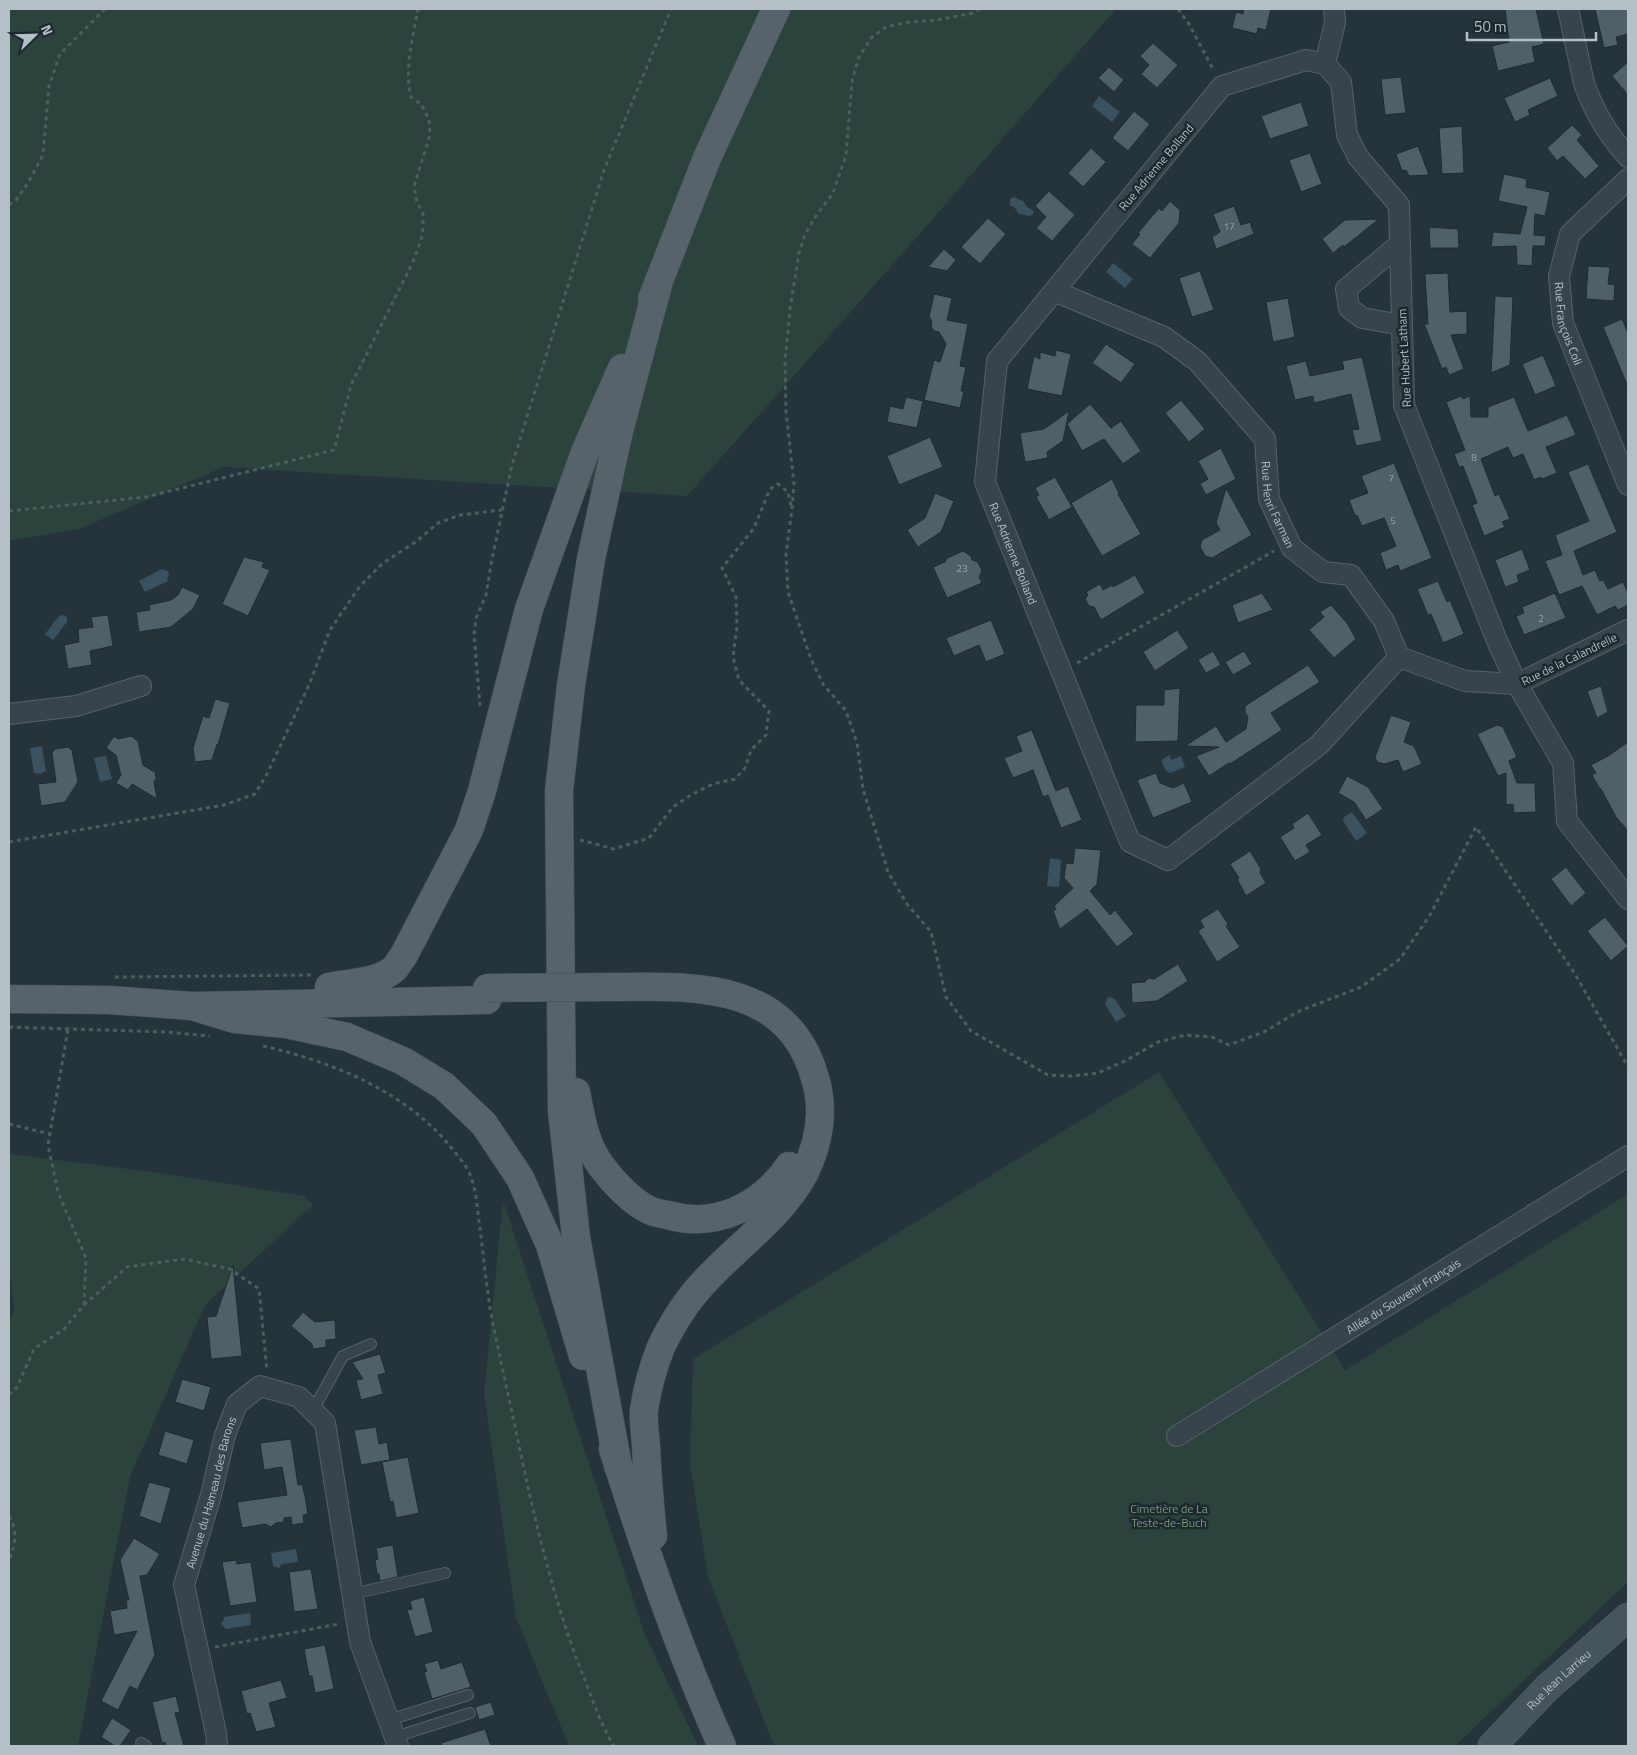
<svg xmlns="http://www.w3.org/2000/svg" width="1637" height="1755" viewBox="0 0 1637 1755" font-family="'Titillium Web',sans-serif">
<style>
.green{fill:#2c423d}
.water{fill:#3a5260}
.building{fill:#506068;stroke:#1f2b32}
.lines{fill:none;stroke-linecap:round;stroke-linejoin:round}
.lane-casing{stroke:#566269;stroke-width:12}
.street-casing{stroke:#566269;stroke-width:22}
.secondary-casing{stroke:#566269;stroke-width:29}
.primary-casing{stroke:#445057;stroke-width:29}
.path{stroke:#4b5f5d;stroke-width:3;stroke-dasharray:4 4;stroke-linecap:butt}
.lane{stroke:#38444b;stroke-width:10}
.street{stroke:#38444b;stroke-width:20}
.secondary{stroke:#46545d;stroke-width:28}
.primary{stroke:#56636b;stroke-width:28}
.primary-bridge-casing{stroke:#445057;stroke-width:29;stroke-linecap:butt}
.primary-bridge{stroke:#56636b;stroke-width:28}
.labels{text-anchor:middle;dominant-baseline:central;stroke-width:5;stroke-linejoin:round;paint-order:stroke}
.number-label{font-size:10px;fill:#9ba7ae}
.street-label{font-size:12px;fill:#b4bfc6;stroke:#1d292f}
.park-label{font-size:12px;fill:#739a74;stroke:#1d292f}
</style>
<rect width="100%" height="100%" fill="#25333a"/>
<g class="green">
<polygon points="9,9 1116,9 903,253 687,496 224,467 79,529 9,541"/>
<polygon points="1159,1072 1345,1370 1628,1194 1628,1582 1455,1746 774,1746 708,1577 690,1465 693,1359"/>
<polygon points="9,1154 153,1172 305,1196 313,1205 205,1305 130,1477 78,1746 9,1746 9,1323 14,1310 9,1267"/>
<polygon points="503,1200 644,1632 698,1746 569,1746 516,1618 484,1393"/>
</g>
<g class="water">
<polygon points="1099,96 1120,112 1112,122 1092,106"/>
<polygon points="1014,197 1023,201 1027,207 1034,211 1033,214 1030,216 1019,214 1014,207 1010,206 1010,199"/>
<polygon points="1113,263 1133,279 1125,288 1106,272"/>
<polygon points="162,569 168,571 169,576 167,578 168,581 145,592 139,581"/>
<polygon points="64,615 67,617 67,622 53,640 45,634 59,616"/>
<polygon points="42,746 46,771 40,774 34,773 30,748"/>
<polygon points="1170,755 1171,760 1181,756 1185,767 1170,773 1166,771 1161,760"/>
<polygon points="106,756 112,779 100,782 94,758"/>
<polygon points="1352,812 1367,833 1356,841 1343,821 1344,817"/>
<polygon points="1050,858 1061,860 1059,887 1047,886"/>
<polygon points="1108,997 1114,998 1126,1016 1116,1022 1105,1004"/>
<polygon points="296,1549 298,1562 282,1564 279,1568 273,1566 271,1553"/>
<polygon points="250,1613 251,1625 226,1629 221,1624 224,1619 224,1617"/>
</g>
<g class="building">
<polygon points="1244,9 1271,9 1266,30 1258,28 1257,34 1232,28 1236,12 1243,14"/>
<polygon points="1505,9 1536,9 1544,44 1532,47 1535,62 1498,71 1492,46 1509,42"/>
<polygon points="1595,9 1628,9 1628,34 1616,37 1618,45 1604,48"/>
<polygon points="1153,43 1178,65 1157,88 1141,74 1149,65 1140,56"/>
<polygon points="1628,62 1628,95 1612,76"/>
<polygon points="1109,67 1124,80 1114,92 1098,78"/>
<polygon points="1401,77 1406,113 1385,115 1381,79"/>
<polygon points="1550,78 1558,96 1528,110 1530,115 1515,122 1504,98"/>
<polygon points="1301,102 1309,126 1270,139 1261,116"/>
<polygon points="1134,111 1150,124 1128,151 1112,138"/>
<polygon points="1572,125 1582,135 1577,140 1599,166 1585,179 1563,156 1557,161 1547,148"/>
<polygon points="1462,126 1464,173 1442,174 1439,128"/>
<polygon points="1418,146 1429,175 1409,176 1406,170 1402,171 1396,154"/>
<polygon points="1091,148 1106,162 1083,187 1068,173"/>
<polygon points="1310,153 1322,184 1301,192 1289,160"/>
<polygon points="1504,174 1527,179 1526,187 1550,192 1545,216 1535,214 1534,235 1546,236 1545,246 1533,246 1532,266 1517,265 1516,246 1491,247 1493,232 1520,234 1527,207 1498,201"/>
<polygon points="1049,191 1075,215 1052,241 1036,228 1046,217 1035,206"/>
<polygon points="1170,201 1180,210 1179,223 1150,258 1132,244 1140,234 1138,233 1159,208 1162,211"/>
<polygon points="1234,206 1241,225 1250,222 1254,234 1216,249 1212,237 1220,232 1213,214"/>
<polygon points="988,218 1006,234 980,264 961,247"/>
<polygon points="1379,219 1344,247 1343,245 1333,253 1322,239 1345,220"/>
<polygon points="1429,227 1458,229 1459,248 1430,248"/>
<polygon points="944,249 956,260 947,271 928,267"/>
<polygon points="1588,266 1610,267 1608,284 1615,285 1614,301 1586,299"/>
<polygon points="1200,271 1214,310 1192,317 1179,278"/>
<polygon points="1448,273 1450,312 1467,311 1467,334 1451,335 1464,369 1449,375 1446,367 1442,369 1424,324 1428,324 1425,274"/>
<polygon points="934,294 952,298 947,320 968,324 960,366 966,367 961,391 964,391 960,408 924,400 934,360 940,362 946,344 939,332 934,331 931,326 932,321 929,317"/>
<polygon points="1495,296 1513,297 1510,365 1491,373"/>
<polygon points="1288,298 1295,337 1273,342 1266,302"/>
<polygon points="1622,319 1628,333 1628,387 1603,327"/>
<polygon points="1106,344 1135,364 1121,383 1092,363"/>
<polygon points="1056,350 1071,354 1062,396 1027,389 1034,356 1040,359 1040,352 1055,356"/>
<polygon points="1543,355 1556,386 1535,395 1522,364"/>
<polygon points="1362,357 1382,441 1356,446 1352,430 1359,429 1351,394 1314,403 1313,396 1295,400 1286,366 1306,361 1310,376 1344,369 1342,361"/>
<polygon points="1461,396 1463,399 1470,396 1471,417 1488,417 1488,407 1514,397 1528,431 1567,415 1576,435 1546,447 1557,473 1542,479 1541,477 1534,480 1523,454 1513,458 1508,447 1481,459 1495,496 1499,494 1510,519 1502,522 1505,527 1484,536 1472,505 1477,503 1463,466 1459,467 1454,454 1465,450 1446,402"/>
<polygon points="906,397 923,401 917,428 887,422 890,406 903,409"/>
<polygon points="1181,400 1205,429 1189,442 1165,413"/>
<polygon points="1090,404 1111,428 1121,421 1141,451 1123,464 1104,439 1082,451 1067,424"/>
<polygon points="1069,411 1063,441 1047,452 1048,458 1025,462 1020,433 1044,429"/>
<polygon points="930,437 943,467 899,485 887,456"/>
<polygon points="1221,448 1236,479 1206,495 1200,484 1208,479 1198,461"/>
<polygon points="1394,463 1432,558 1400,571 1398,565 1386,570 1380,553 1396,546 1384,518 1362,526 1357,515 1355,516 1349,500 1368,493 1361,476"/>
<polygon points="1588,464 1617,532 1574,551 1583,575 1595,570 1600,581 1603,580 1608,589 1623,582 1628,593 1628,605 1618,610 1615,606 1597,615 1582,586 1559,595 1545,561 1562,555 1555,535 1589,521 1568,472"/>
<polygon points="1055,477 1072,507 1049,520 1036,497 1039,495 1035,488"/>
<polygon points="1112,479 1119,493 1118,494 1141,534 1102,556 1071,503"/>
<polygon points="1226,488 1252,535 1212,558 1205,556 1200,547 1202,540 1220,530 1216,523"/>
<polygon points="935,493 954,501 941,532 918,547 907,530 925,518"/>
<polygon points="1522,549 1530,570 1517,575 1519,582 1505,587 1495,560"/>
<polygon points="963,551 971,556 972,560 978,562 982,571 979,577 982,583 947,598 933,567 945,562 947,558"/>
<polygon points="244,557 264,562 262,567 270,570 248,616 222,604"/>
<polygon points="1135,575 1145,593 1101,620 1094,607 1089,606 1085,599 1088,595 1086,592 1100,584 1103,590 1112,585 1113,587"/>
<polygon points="1438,581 1447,602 1450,600 1464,634 1443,643 1431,614 1428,615 1417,589"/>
<polygon points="182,587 200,595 193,609 171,627 139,632 136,612 150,610 149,605 171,600 178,595"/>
<polygon points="1262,593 1273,610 1238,623 1232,605"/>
<polygon points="1555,593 1566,618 1524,635 1516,616 1524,613 1522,607"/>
<polygon points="1331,605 1347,623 1356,639 1334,658 1309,630 1324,617 1320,612"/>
<polygon points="108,615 113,646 90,651 92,665 68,669 64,645 79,642 78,629 93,627 91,617"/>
<polygon points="991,620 1005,654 986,662 979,645 954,656 946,638"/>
<polygon points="1177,630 1189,648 1155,671 1143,652"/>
<polygon points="1213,651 1221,665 1206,673 1198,660"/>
<polygon points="1244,651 1252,664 1233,675 1225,662"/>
<polygon points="1308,665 1320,682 1271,713 1282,730 1230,764 1229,763 1209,776 1196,756 1219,747 1185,746 1216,726 1226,742 1246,729 1248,717 1245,712 1245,706"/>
<polygon points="1601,686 1608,712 1597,718 1587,691"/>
<polygon points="1180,688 1178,741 1135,742 1136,705 1164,705 1164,690"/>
<polygon points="215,699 230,703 218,745 217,744 212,760 195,762 193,748 203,716 209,718"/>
<polygon points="1391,715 1411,722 1404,742 1414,746 1422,764 1403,772 1398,760 1384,764 1377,762 1375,757"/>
<polygon points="1497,725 1503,727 1517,757 1509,761 1517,783 1535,783 1536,812 1514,813 1513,804 1506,805 1506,773 1498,776 1477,734"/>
<polygon points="1032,730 1056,791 1068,786 1082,820 1061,828 1048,795 1043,797 1033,770 1013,778 1004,758 1022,751 1016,736"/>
<polygon points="114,736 118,739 131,736 138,741 143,765 156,773 155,776 157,777 154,782 157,799 132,784 128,790 116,783 121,775 116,755 106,748"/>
<polygon points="1628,742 1628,831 1616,817 1601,789 1600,789 1592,775 1596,773 1591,765 1608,756"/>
<polygon points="68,747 72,750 78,782 65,802 41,806 38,784 56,782 52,753 55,749"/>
<polygon points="1156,773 1160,783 1173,788 1184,783 1192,802 1153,818 1137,780"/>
<polygon points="1347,776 1368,787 1383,809 1366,820 1354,802 1338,793"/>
<polygon points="1308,813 1322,835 1306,845 1310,852 1295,861 1280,837 1294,828 1292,824"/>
<polygon points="1075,848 1101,850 1097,884 1090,891 1110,915 1115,910 1134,934 1117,947 1087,909 1060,929 1053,911 1056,909 1054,906 1073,888 1064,878 1066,863 1073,864"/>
<polygon points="1250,851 1261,869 1260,873 1266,883 1246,896 1237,879 1239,878 1230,864"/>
<polygon points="1566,867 1586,893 1571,906 1551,879"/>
<polygon points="1218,909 1228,924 1226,926 1240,947 1217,962 1198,931 1204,927 1200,920"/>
<polygon points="1605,917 1628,946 1611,961 1587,931"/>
<polygon points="1178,964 1188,981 1157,1001 1132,1003 1131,983 1145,982 1148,978 1154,979"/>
<polygon points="233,1265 242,1356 211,1359 207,1317 216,1316"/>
<polygon points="303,1312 315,1322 335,1320 336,1339 326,1340 326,1347 313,1349 312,1344 291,1326"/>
<polygon points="380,1354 386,1373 378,1375 383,1394 361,1400 356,1380 363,1379 352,1362"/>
<polygon points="182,1379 211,1387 204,1411 175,1402"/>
<polygon points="376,1427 379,1444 387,1442 390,1460 361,1465 354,1430"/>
<polygon points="165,1431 194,1440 187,1464 158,1455"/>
<polygon points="291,1439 298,1485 302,1484 305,1496 308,1514 303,1515 304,1523 292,1525 291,1517 284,1518 284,1522 276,1523 271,1527 265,1524 242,1528 237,1502 287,1495 282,1467 264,1470 260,1443"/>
<polygon points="408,1457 419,1513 396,1518 393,1501 390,1502 382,1462"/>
<polygon points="149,1482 171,1488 161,1524 139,1516"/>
<polygon points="134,1538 160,1554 147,1575 140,1576 155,1655 137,1690 130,1686 118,1710 101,1701 137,1631 114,1635 110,1611 127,1608 126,1600 129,1600 120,1560"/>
<polygon points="393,1545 398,1577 380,1581 379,1574 377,1574 375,1560 378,1559 376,1548"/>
<polygon points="236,1560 237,1564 251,1562 257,1602 230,1606 222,1562"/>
<polygon points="311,1569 318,1609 294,1612 289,1572"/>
<polygon points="424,1597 433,1632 415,1637 407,1610 412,1609 410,1601"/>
<polygon points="325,1645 334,1689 315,1693 312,1676 309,1676 304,1649"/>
<polygon points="438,1660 441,1669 462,1662 471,1687 432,1699 424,1672 427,1671 424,1664"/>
<polygon points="281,1680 287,1698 269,1703 276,1727 256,1732 250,1713 247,1714 241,1691"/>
<polygon points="176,1696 180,1712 175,1713 184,1746 166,1746 165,1742 162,1743 152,1702"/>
<polygon points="491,1702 495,1715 479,1720 475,1707"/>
<polygon points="112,1718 131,1730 120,1746 115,1746 101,1737"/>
<polygon points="485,1729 491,1746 442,1746 441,1743"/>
</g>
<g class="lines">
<defs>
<g id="lane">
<polyline points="313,1410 343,1356 371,1344"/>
<polyline points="352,1594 445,1573"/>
<polyline points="389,1720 468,1695"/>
<polyline points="395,1737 470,1713"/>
<polyline points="141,1743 146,1746"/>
</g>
<g id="street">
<path d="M 1568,9 L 1584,83 C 1593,110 1609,136 1628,157"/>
<path id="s1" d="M 1325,64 L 1306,60 L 1222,86 L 997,361 L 985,482 L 1130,842 L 1168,860 L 1319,745 L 1399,657"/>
<polyline points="1325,64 1335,23 1334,9"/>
<path id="s2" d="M 1628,179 L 1570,234 L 1559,276 L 1563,323 L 1628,485"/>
<polyline points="1400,244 1346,289 1349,308 1362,318 1402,325"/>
<path id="s3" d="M 1054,291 L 1164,337 L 1197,361 L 1265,439 L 1269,499 L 1292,548 L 1323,572 L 1351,575 L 1384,621 L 1399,657 L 1465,681 L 1517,684 L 1497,641 L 1404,405 L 1399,205 L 1358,157 L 1347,135 L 1341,82 L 1325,64"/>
<polyline points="1628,630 1517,684 1563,763 1567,821 1628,899"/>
<polyline points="9,714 76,706 141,686"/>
<path id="s4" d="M 1177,1436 L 1628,1156"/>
<path id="s5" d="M 217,1746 L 216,1733 L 184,1585 L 211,1495 L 225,1435 L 237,1404 L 260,1386 L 299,1397 L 325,1423 L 360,1642 L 398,1746"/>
</g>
<g id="secondary">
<path id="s6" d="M 1492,1746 L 1547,1688 L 1628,1617"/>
</g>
<g id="primary">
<polyline points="652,299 707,158 776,9"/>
<path d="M 329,987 C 348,983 381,982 395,968 C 398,964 401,959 404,955 L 469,830 L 482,791 L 529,609 L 585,452 L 622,368"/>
<path d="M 611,987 C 693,986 788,981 815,1078 C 825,1110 819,1144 804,1174 C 782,1215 739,1245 708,1278 C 688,1298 673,1322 661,1347 C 653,1367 647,1389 644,1410 C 643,1421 645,1433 646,1445 C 647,1475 650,1506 653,1536"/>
<polyline points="9,999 109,1000 192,1006 487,1000"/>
<polyline points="192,1006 235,1019 286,1024 347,1037 403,1061 444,1086 484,1124 520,1178 550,1245 583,1356"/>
<path d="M 576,1092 C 581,1118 585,1145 602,1167 C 613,1182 632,1202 649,1210 C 655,1213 662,1214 668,1215 C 715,1229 762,1206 789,1166"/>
<path d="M 613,1449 C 645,1550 679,1650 722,1746"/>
<polyline points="618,1466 576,1237 562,1111 559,791 571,685 591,559 619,431 659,281"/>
</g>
</defs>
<use href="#lane" class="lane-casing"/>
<use href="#street" class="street-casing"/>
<use href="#secondary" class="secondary-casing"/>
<use href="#primary" class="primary-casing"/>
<g class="path">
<polyline points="980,9 973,13 937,20 909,22 886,27 871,38 859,57 852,81 846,155 833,193 814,219 805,235 799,253 790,309 785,361 786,411 794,484 792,509 786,555 788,592 811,659 823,684 846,711 857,743 863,789 888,872 907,904 931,932 946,997 971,1031 1048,1075 1072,1076 1098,1073 1125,1061 1158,1042 1185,1035 1212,1037 1229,1045 1264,1032 1297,1012 1361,987 1400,959 1430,915 1476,827 1575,974 1628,1067"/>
<polyline points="1178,9 1189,24 1214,71"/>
<polyline points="9,205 17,199 29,181 43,155 49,86 60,54 105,9"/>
<path d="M 9,511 L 146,497 L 334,450 L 351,385 L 412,264 L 421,240 L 423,228 L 423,214 L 417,202 L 414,186 L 430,135 L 429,119 L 421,104 L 411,97 C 404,70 413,37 418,9"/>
<polyline points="1077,663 1274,551"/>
<polyline points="480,706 474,635 476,618 486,595 492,559 512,465 604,170 671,9"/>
<polyline points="580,840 614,849 649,838 673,807 691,795 713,784 735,779 745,768 751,750 766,735 769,711 739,680 733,657 737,626 736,597 722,568 754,528 770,489 778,484 788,492 791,506"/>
<polyline points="9,842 224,805 255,794 267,774 309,685 330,630 360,586 383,563 417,541 438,523 460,515 502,510"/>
<polyline points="115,977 312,975"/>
<polyline points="9,1027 167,1032 210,1036"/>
<path d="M 263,1046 C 333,1062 408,1092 453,1150 C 458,1156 464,1163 468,1170 C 477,1188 477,1209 480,1228 C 483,1254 486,1281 490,1308 C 498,1351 508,1393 517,1436 C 534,1517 552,1596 582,1673 C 592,1697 600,1724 614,1746"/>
<polyline points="9,1124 50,1134"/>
<polyline points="84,1305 127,1267 184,1259 230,1269 259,1289 267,1371"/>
<polyline points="9,1395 17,1387 34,1349 64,1329 84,1305 86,1258 58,1192 48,1145 68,1029"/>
<path d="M 9,1516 C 18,1531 15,1545 9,1561"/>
<polyline points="215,1647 339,1624"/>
</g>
<use href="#lane" class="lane"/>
<use href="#street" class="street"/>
<use href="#secondary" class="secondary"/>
<use href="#primary" class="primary"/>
<defs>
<polyline id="primary-bridge" points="487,988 611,987"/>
</defs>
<use href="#primary-bridge" class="primary-bridge-casing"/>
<use href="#primary-bridge" class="primary-bridge"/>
</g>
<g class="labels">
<g class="number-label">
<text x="1229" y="226">17</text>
<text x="1474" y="457">8</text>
<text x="1391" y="478">7</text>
<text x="1393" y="520">5</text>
<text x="962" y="568">23</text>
<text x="1541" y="618">2</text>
</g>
<g class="street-label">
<text transform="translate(1156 167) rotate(-50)">Rue Adrienne Bolland</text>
<text stroke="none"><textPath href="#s2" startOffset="172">Rue François Coli</textPath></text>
<text transform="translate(1404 358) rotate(-93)">Rue Hubert Latham</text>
<text stroke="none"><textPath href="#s3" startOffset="331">Rue Henri Farman</textPath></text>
<text stroke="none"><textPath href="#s1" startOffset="661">Rue Adrienne Bolland</textPath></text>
<text transform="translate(1569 659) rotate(-26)">Rue de la Calandrelle</text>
<text stroke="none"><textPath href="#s4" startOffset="266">Allée du Souvenir Français</textPath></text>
<text stroke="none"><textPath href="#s5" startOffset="261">Avenue du Hameau des Barons</textPath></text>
<text stroke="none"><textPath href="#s6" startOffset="94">Rue Jean Larrieu</textPath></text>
</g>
<g class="park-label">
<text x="1169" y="1508">Cimetière de La<tspan x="1169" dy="14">Teste-de-Buch</tspan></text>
</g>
</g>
<rect width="1637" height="1755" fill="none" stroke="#b4bfc6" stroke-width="20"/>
<g transform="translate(35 35) rotate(67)" stroke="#1d292f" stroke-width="4" paint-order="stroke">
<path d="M0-4L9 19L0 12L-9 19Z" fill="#b4bfc6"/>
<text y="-8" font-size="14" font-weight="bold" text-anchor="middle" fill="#b4bfc6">N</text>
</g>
<path d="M1467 32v8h129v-8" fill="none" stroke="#b4bfc6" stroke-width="2.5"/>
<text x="1474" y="32" font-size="15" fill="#b4bfc6" stroke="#1d292f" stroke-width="4" paint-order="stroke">50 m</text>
</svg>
